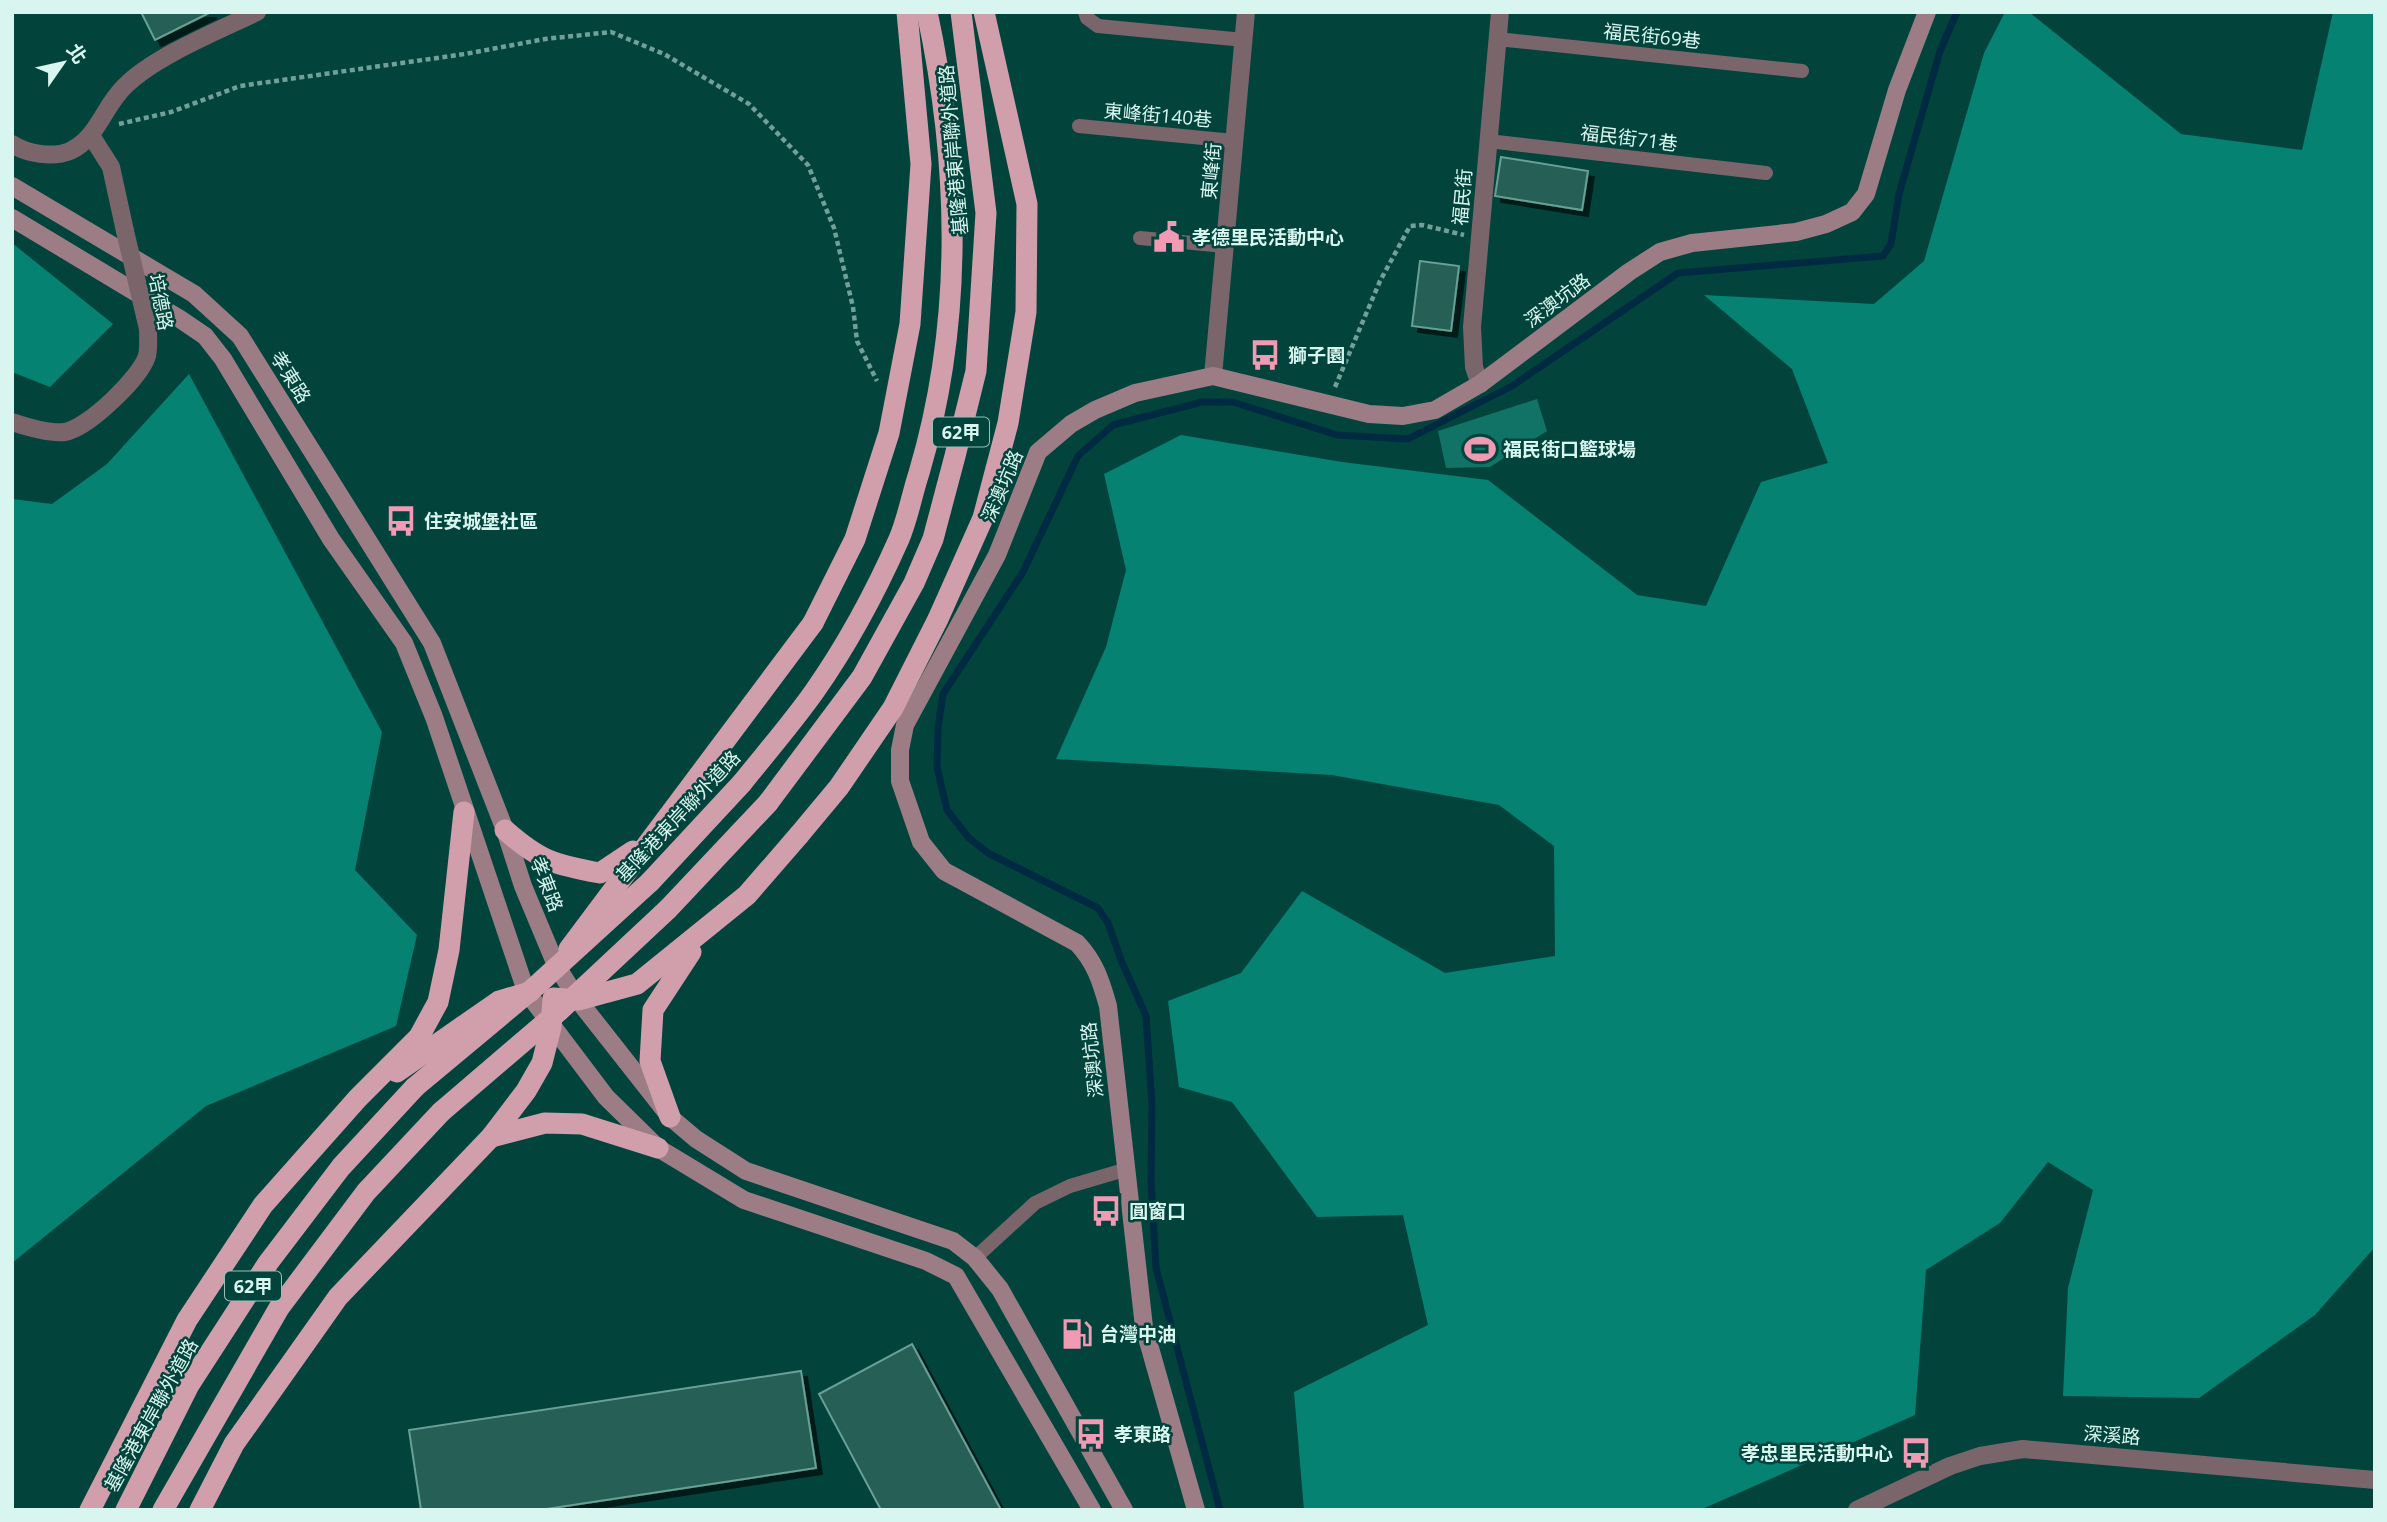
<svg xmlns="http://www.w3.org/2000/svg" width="2387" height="1522" viewBox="0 0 2387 1522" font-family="'Open Sans','Noto Sans TC',sans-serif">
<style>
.green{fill:#107366}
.forest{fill:#068273}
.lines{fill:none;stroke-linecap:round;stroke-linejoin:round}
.stream{stroke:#002942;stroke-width:7}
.building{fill:#255e55;stroke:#68a096;stroke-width:2;filter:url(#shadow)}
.path{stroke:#72a099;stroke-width:4.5;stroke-dasharray:5 3.5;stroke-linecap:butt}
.lane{stroke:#7a656a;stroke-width:14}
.street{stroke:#7a656a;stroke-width:18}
.secondary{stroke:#9d7d85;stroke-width:18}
.highway{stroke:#d19fac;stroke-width:21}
.street-bridge{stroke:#7a656a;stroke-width:18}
.highway-bridge{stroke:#d19fac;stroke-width:21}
.labels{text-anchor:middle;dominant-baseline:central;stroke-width:5;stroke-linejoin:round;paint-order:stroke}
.shield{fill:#02443c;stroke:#98c0b9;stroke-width:2}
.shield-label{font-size:18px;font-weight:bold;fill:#d9f5ef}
.street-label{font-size:19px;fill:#d9f5ef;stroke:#02443c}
.poi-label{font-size:19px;font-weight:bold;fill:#d9f5ef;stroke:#02443c;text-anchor:start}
</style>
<defs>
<filter id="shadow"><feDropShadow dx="6" dy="6" stdDeviation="0" flood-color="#0009"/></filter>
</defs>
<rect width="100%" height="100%" fill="#02443c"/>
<polygon class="green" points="1537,399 1547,431 1490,467 1446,468 1438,431"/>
<g class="forest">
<polygon points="2005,12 2029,12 2181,134 2302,150 2333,12 2375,12 2375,1247 2315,1315 2199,1398 2063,1396 2068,1288 2093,1190 2048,1162 2000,1223 1926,1270 1915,1415 1700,1510 1304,1510 1294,1392 1428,1325 1403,1215 1317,1217 1232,1102 1179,1087 1168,1001 1241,973 1302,891 1445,973 1555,956 1554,846 1499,805 1332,775 1056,759 1106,647 1126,570 1104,474 1181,435 1342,462 1488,480 1637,595 1706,606 1761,482 1828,463 1792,369 1704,295 1874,304 1924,261 1984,53"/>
<polygon points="12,243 113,324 50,387 12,372"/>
<polygon points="189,374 382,732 355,870 417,935 396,1026 206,1106 12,1263 12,499 52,504 107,464"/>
</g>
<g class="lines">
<polyline class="stream" points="1220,1510 1156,1268 1151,1181 1152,1104 1146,1016 1121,960 1108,923 1098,908 988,853 969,838 947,810 937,767 938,728 943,694 1023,572 1078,456 1113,425 1202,402 1233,402 1337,435 1408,439 1512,386 1678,273 1883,256 1891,244 1899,194 1940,51 1957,12"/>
</g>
<g class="building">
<polygon points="141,12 211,12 155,40"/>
<polygon points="1501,157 1588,171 1582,210 1495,196"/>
<polygon points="1420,261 1459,266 1451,331 1412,326"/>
<polygon points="912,1344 1001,1510 881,1510 819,1394"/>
<polygon points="801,1371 816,1468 540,1510 421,1510 409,1430"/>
</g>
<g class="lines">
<g class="path">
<polyline points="119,124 171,112 240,86 465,54 545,39 611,32 664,54 749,104 808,165 834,228 853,307 857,341 877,381"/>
<polyline points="1335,387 1380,281 1410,226 1422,225 1464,235"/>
</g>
<g class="lane">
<polyline points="1085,12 1087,18 1098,26 1244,40"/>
<polyline points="1497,39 1802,71"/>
<polyline points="1079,126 1234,141"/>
<polyline points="1488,141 1766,173"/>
<polyline points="1140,238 1225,246"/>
<polyline points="975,1258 1035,1203 1070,1186 1124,1170"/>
</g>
<g class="street">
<polyline points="92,137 111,167 125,231"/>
<path d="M 12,144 C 27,154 53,158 70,151 C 98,138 103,107 125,86 C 155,56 218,31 257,12"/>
<polyline points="1213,376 1246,12"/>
<polyline points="1480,384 1474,367 1472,327 1500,12"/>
<path d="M 12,422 C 27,427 49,434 65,432 C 88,428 140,378 147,356 C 149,348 148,338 148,329"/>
<polyline points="1857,1510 1950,1466 1980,1456 2023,1449 2375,1480"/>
</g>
<g class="secondary">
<polyline points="12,186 194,294 240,336 432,643 505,830 523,886 556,965 578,1000 670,1117 696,1139 746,1171 953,1241 975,1258 1000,1289 1124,1510"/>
<polyline points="12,218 180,319 205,336 223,359 331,539 404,643 434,717 526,991 606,1097 658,1148 744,1200 926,1261 956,1276 1092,1510"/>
<path d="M 1196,1510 L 1144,1327 L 1108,1006 C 1101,981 1095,962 1077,943 L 944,871 L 921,842 L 900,781 L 900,750 L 905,725 L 997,555 L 1038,452 L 1071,424 L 1095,410 L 1135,393 L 1213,376 L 1369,414 L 1403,416 L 1435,410 L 1480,384 L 1629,272 L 1660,252 L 1692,243 L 1796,232 L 1826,224 L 1852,212 L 1866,194 L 1897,90 L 1927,12"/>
</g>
<g class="highway">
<path d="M 505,830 C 540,861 555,865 600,873 L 633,851"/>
<polyline points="650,882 742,783"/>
<polyline points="668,909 768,803"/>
<polyline points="569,949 813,623"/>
<polyline points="397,1072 499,1001 530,992"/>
<polyline points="670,1117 650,1061 653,1010 691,952"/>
<polyline points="491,1137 545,1123 582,1124 658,1148"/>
<polyline points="90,1510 187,1320 263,1205 358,1098 419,1037 438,1002 449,950 464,812"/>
<polyline points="126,1510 189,1385 268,1263 341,1167 415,1087"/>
<polyline points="163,1510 279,1308 366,1192 441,1112"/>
<polyline points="200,1510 234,1444 338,1297 491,1137 526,1091 542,1063 551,1027 553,998 578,1000 637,984 747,895 799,835"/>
</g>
<polyline class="street-bridge" points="125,231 148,329"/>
<g class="highway-bridge">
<polyline points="813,623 855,539 889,433 910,324 921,164 907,12"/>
<path d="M 742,783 C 766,753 792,723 814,692 C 847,645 876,591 899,539 C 908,518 912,494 919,473 C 964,321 960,166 927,12"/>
<polyline points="768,803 862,677 914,583 933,539 955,456 976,371 986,213 961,12"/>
<polyline points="799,835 839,787 893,708 938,619 983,518 1008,423 1026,312 1027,204 984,12"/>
<polyline points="415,1087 536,986 650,882"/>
<polyline points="441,1112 559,1011 668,909"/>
</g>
</g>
<defs>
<symbol id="civic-bare" viewBox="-9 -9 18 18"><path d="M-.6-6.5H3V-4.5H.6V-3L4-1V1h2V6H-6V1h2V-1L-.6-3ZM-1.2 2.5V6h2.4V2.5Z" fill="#f19ab3" stroke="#02443c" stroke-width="2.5" paint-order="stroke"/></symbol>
<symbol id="bus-bare" viewBox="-9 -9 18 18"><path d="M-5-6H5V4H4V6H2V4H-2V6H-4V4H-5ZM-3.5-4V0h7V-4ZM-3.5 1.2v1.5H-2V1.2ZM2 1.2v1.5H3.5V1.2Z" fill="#f19ab3" stroke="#02443c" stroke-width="2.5" paint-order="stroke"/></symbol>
<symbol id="stadium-bare" viewBox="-9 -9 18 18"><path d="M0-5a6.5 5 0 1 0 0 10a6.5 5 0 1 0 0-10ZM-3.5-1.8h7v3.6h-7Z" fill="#f19ab3" stroke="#02443c" stroke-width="2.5" paint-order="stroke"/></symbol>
<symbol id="fuel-bare" viewBox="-9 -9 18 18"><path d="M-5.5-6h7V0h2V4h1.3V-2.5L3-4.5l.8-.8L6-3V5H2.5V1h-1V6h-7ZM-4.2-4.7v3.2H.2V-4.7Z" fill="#f19ab3" stroke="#02443c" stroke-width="2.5" paint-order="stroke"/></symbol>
</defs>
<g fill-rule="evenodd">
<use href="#civic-bare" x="1147" y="215" width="44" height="44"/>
<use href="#bus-bare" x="1243" y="333" width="44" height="44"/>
<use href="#stadium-bare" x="1458" y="427" width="44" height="44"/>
<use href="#bus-bare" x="379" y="499" width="44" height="44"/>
<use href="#bus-bare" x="1084" y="1189" width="44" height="44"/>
<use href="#fuel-bare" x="1055" y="1312" width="44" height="44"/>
<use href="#bus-bare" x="1069" y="1412" width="44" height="44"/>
<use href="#bus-bare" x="1894" y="1431" width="44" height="44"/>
</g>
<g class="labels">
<g class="shield">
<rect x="933" y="417.5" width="56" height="29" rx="5"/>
<rect x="225" y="1271.5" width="56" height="29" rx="5"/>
</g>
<g class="shield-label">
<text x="961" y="432">62甲</text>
<text x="253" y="1286">62甲</text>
</g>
<g class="street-label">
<text transform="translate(1652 36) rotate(6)">福民街69巷</text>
<text transform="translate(1158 115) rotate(5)">東峰街140巷</text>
<text transform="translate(1629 138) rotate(7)">福民街71巷</text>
<text transform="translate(953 150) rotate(-95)">基隆港東岸聯外道路</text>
<text transform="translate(1211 171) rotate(-85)">東峰街</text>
<text transform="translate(1462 197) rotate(-85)">福民街</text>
<text transform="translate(1557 300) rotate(-37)">深澳坑路</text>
<text transform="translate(161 302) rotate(79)">培德路</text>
<text transform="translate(291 377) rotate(58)">孝東路</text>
<text transform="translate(1002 486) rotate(-67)">深澳坑路</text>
<text transform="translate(678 816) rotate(-47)">基隆港東岸聯外道路</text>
<text transform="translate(547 884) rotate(69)">孝東路</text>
<text transform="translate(1092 1060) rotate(-96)">深澳坑路</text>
<text transform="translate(151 1415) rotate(-61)">基隆港東岸聯外道路</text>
<text transform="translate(2112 1435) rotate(4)">深溪路</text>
</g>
<g class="poi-label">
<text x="1192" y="237">孝德里民活動中心</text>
<text x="1288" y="355">獅子園</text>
<text x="1503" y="449">福民街口籃球場</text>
<text x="424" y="521">住安城堡社區</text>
<text x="1129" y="1211">圓窗口</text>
<text x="1100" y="1334">台灣中油</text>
<text x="1114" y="1434">孝東路</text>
<text x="1893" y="1453" text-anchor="end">孝忠里民活動中心</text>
</g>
</g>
<rect width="2387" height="1522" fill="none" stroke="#d9f5ef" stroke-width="28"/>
<g transform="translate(63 63) rotate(56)" stroke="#02443c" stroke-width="5" paint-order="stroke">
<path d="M0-5L12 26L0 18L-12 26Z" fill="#d9f5ef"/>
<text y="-10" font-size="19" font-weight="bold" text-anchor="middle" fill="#d9f5ef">北</text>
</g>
</svg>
